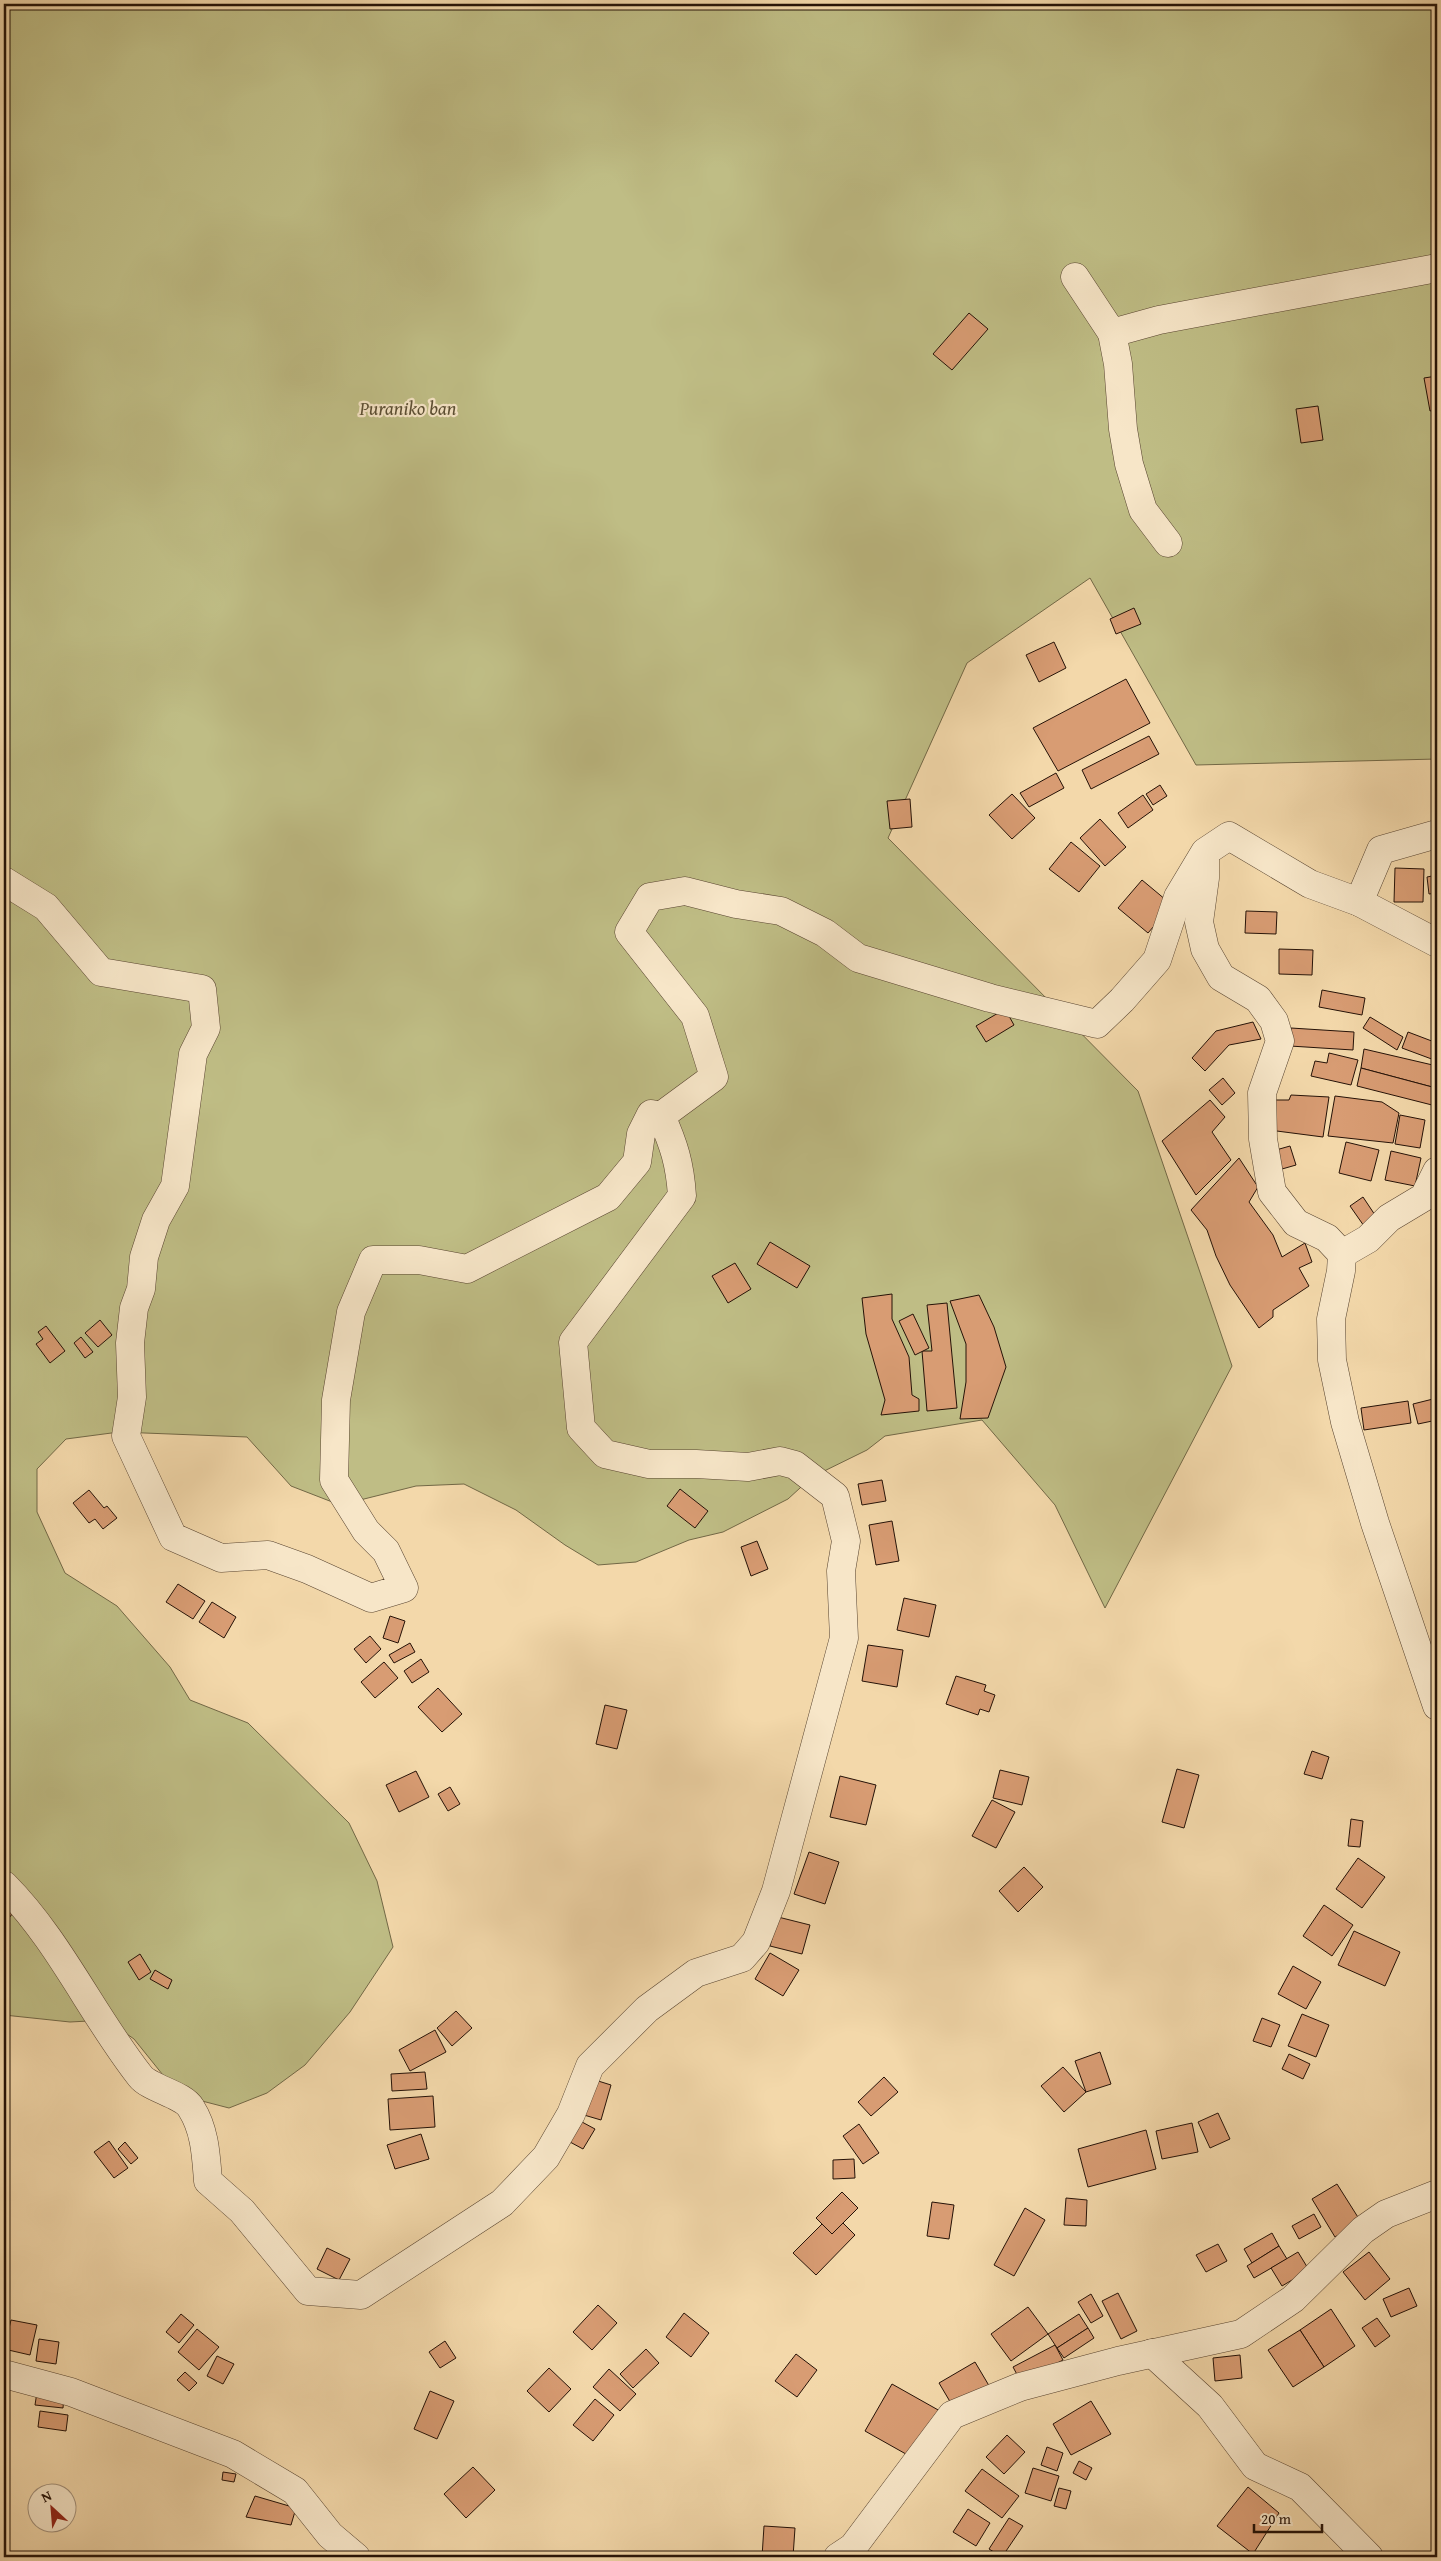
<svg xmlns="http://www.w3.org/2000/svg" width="1441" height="2561" viewBox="0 0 1441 2561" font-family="'Gentium Book Plus',serif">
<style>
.green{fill:#bfbd85;stroke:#726846}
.building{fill:#d89c73;stroke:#251207}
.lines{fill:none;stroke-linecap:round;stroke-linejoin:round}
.minor-casing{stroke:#584430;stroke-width:29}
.minor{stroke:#f7e6c8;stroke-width:28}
.labels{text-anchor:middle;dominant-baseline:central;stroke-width:4.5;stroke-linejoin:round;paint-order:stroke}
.park-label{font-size:19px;font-style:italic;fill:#5b4e33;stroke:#f7e6c8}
</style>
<rect width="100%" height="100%" fill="#f3d8aa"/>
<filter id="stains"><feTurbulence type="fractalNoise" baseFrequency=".004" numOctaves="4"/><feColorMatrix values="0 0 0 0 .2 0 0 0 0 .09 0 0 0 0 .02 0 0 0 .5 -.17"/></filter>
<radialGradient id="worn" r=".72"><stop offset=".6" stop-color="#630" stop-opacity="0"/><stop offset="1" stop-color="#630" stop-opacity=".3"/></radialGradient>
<polygon class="green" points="4,4 1437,4 1437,759 1196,765 1090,578 967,663 888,838 1138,1091 1232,1366 1105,1608 1055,1505 982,1420 885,1436 867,1450 812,1477 788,1499 723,1532 689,1540 636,1562 598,1565 565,1545 516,1510 464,1484 416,1486 340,1505 291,1486 247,1437 119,1432 66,1439 37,1469 37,1512 65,1573 117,1606 170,1667 190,1700 248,1723 349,1823 377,1881 393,1947 350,2012 305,2065 267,2093 229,2108 179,2095 134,2039 107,2020 70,2022 4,2015"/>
<g class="building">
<polygon points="969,313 988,329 952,370 933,354"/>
<polygon points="1437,376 1437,409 1430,411 1424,378"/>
<polygon points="1318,406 1323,440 1301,443 1296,409"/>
<polygon points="1134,608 1141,624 1116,634 1110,619"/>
<polygon points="1054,642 1066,668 1039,682 1026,655"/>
<polygon points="1126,679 1150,723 1058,771 1033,728"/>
<polygon points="1149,736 1159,754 1091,789 1082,770"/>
<polygon points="1056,773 1064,788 1029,807 1020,793"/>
<polygon points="1160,785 1167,796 1153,805 1146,794"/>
<polygon points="1012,794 1035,818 1012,839 989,815"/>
<polygon points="1143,795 1153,810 1128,828 1118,813"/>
<polygon points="910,799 912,827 890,829 887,801"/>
<polygon points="1100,819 1126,847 1105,866 1080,838"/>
<polygon points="1071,842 1100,866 1079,892 1049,869"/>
<polygon points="1395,868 1424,869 1423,902 1394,902"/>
<polygon points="1437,875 1437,893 1429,894 1427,877"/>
<polygon points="1142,880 1172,905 1148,933 1118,908"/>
<polygon points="1437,900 1437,926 1434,901"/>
<polygon points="1246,911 1277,912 1276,934 1245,933"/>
<polygon points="1279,949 1313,950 1312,975 1279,974"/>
<polygon points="1322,990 1365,998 1362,1015 1319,1007"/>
<polygon points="1005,1009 1014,1025 986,1042 976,1026"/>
<polygon points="1370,1017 1403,1037 1397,1050 1363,1028"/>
<polygon points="1253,1022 1261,1039 1229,1045 1205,1071 1192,1058 1216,1031"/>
<polygon points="1291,1028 1354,1032 1353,1050 1290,1046"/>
<polygon points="1408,1032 1437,1043 1437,1061 1402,1048"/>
<polygon points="1364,1049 1437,1066 1436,1088 1361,1068"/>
<polygon points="1329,1053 1358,1060 1351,1085 1311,1076 1315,1061 1327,1063"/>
<polygon points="1361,1068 1436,1088 1432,1105 1357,1086"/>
<polygon points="1223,1078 1235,1093 1222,1105 1209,1090"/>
<polygon points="1291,1095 1329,1097 1323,1137 1269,1130 1271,1100 1289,1100"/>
<polygon points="1335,1096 1382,1102 1399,1113 1393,1143 1328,1136"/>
<polygon points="1210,1100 1225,1117 1212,1132 1231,1160 1196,1195 1162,1141"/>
<polygon points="1400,1115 1425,1120 1420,1148 1395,1144"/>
<polygon points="1346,1142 1379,1150 1371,1181 1339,1173"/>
<polygon points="1290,1146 1296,1165 1282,1169 1276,1150"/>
<polygon points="1391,1151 1421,1158 1415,1186 1385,1180"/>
<polygon points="1239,1158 1258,1187 1249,1202 1273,1235 1282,1257 1305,1243 1312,1262 1299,1268 1309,1286 1273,1310 1273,1317 1259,1328 1230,1285 1216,1256 1207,1230 1191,1210"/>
<polygon points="1363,1197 1377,1218 1364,1226 1350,1206"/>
<polygon points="770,1242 810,1266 797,1288 757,1264"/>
<polygon points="735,1263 751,1289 728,1303 712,1276"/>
<polygon points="892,1294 892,1319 909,1357 912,1395 919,1399 919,1411 881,1415 885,1400 866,1334 862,1298"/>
<polygon points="979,1295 994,1327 1006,1367 988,1418 960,1419 966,1382 966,1344 950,1301"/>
<polygon points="947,1303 957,1408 927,1411 922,1351 932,1351 927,1305"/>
<polygon points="913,1314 929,1348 915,1355 899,1321"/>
<polygon points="100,1320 112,1335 98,1347 85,1333"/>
<polygon points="46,1326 65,1351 50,1363 36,1344 43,1339 38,1332"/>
<polygon points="81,1337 93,1352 85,1358 74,1343"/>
<polygon points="1433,1399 1437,1420 1418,1424 1413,1404"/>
<polygon points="1408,1401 1411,1423 1364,1430 1361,1408"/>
<polygon points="882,1480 886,1501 862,1505 858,1484"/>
<polygon points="680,1489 708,1511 695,1528 667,1506"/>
<polygon points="89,1490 104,1508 107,1506 117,1518 103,1529 95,1519 89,1523 73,1503"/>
<polygon points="892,1521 899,1561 876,1565 869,1525"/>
<polygon points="757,1541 768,1569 751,1576 741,1547"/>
<polygon points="178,1584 205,1601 193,1619 166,1602"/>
<polygon points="904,1598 936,1605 929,1637 897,1630"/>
<polygon points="212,1602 236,1617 224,1638 199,1622"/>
<polygon points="390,1616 405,1621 398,1643 383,1638"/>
<polygon points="370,1636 381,1649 366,1663 354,1649"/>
<polygon points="410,1643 415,1652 394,1663 389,1655"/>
<polygon points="868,1645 903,1650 897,1687 862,1681"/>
<polygon points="421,1659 429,1672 412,1683 404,1671"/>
<polygon points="384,1662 398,1678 375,1698 361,1682"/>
<polygon points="956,1676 986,1685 984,1691 995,1695 989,1712 980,1709 978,1715 946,1704"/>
<polygon points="438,1688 462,1714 442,1732 418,1707"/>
<polygon points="605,1705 627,1710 617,1749 596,1744"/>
<polygon points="1312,1751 1329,1757 1322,1779 1304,1774"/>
<polygon points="1177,1769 1199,1775 1184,1828 1162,1822"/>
<polygon points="1000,1770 1029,1777 1022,1805 993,1798"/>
<polygon points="416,1771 429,1797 399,1812 386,1785"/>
<polygon points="840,1776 876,1785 866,1825 830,1817"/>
<polygon points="450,1787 460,1804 448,1811 438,1794"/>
<polygon points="992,1800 1015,1812 996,1848 972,1836"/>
<polygon points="1351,1819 1363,1821 1360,1847 1348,1846"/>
<polygon points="809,1852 839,1862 825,1904 794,1894"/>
<polygon points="1358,1858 1385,1877 1362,1908 1336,1889"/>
<polygon points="1024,1867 1043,1887 1018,1912 999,1891"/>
<polygon points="4,1896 18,1907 4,1924"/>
<polygon points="1324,1905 1353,1925 1332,1956 1303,1936"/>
<polygon points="778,1917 810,1925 802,1954 770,1946"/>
<polygon points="1354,1931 1400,1952 1385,1986 1338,1965"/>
<polygon points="770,1953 799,1970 783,1996 755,1979"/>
<polygon points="140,1954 151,1972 139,1980 128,1962"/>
<polygon points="1293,1966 1321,1982 1306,2009 1278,1994"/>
<polygon points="155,1970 172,1980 168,1989 150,1979"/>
<polygon points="456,2011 472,2028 452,2046 437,2028"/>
<polygon points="1302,2014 1329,2025 1316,2057 1288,2046"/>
<polygon points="1262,2018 1280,2025 1271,2047 1253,2041"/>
<polygon points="435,2030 446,2052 410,2071 399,2050"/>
<polygon points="1100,2052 1111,2084 1086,2092 1075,2061"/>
<polygon points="1289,2054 1310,2064 1303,2079 1282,2069"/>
<polygon points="1063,2067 1086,2092 1064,2112 1041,2086"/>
<polygon points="425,2072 427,2089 392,2091 391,2074"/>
<polygon points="884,2077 898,2092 871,2116 858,2102"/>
<polygon points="595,2080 611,2085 601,2120 584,2115"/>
<polygon points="433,2096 435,2127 390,2130 388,2099"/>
<polygon points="1218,2113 1230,2139 1210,2148 1198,2122"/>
<polygon points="582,2122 595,2129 583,2149 570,2142"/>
<polygon points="1192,2123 1198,2152 1162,2159 1156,2131"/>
<polygon points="859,2124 879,2153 863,2164 843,2136"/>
<polygon points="1146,2130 1156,2169 1088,2187 1078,2149"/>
<polygon points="421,2134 429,2159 395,2169 387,2145"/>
<polygon points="109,2141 128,2168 114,2178 94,2152"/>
<polygon points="125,2142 138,2158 131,2164 118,2149"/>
<polygon points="854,2159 855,2178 833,2179 833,2160"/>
<polygon points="1337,2184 1361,2222 1335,2237 1312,2199"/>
<polygon points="842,2192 858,2208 832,2234 816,2218"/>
<polygon points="1066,2198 1087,2200 1086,2226 1064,2225"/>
<polygon points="932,2202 954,2205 949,2239 927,2236"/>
<polygon points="1025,2208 1045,2220 1014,2276 994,2265"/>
<polygon points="1314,2214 1321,2227 1299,2239 1292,2226"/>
<polygon points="843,2223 855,2235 816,2275 793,2253 822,2224 832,2234"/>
<polygon points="1272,2233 1279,2246 1252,2263 1244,2249"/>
<polygon points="1218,2244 1227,2261 1206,2272 1196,2255"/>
<polygon points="1279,2246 1287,2259 1254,2278 1247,2266"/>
<polygon points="327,2248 350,2259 339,2280 317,2269"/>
<polygon points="1298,2252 1309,2270 1282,2286 1271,2268"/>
<polygon points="1369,2252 1390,2279 1365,2300 1343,2272"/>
<polygon points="1409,2288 1417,2306 1391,2317 1383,2299"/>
<polygon points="1118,2293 1137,2331 1121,2339 1102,2301"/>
<polygon points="1091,2294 1103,2316 1091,2323 1078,2302"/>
<polygon points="598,2305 617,2323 592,2350 573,2332"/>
<polygon points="1028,2307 1048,2334 1011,2361 991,2334"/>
<polygon points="1331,2309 1355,2346 1324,2367 1300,2330"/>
<polygon points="684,2313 709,2333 691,2357 666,2337"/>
<polygon points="181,2314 194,2325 179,2343 166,2332"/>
<polygon points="1079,2314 1088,2328 1057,2348 1048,2334"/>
<polygon points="1377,2318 1390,2336 1375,2347 1362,2328"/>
<polygon points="11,2320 37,2325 30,2355 4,2349"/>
<polygon points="1088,2328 1094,2338 1064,2358 1057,2348"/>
<polygon points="197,2329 219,2347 199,2370 178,2352"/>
<polygon points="1300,2330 1324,2367 1293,2387 1268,2350"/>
<polygon points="39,2339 59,2342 56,2364 36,2361"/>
<polygon points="445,2341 456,2358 440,2368 429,2352"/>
<polygon points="1055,2345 1063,2360 1021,2382 1013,2367"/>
<polygon points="646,2349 659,2363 633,2388 620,2374"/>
<polygon points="796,2354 817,2370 797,2397 775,2381"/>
<polygon points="1240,2355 1242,2378 1215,2381 1213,2358"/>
<polygon points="217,2356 234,2364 223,2384 207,2376"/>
<polygon points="975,2362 991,2389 955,2410 939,2383"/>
<polygon points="549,2368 571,2389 549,2412 527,2391"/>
<polygon points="609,2369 636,2394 620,2411 593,2387"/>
<polygon points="185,2372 197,2383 189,2391 177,2380"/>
<polygon points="892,2384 940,2411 913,2458 865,2431"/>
<polygon points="430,2391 454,2401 437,2439 414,2429"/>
<polygon points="37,2392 64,2395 63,2408 35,2405"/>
<polygon points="595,2399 614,2415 593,2441 573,2425"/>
<polygon points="1091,2401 1111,2434 1071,2455 1053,2424"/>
<polygon points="40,2411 68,2415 66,2431 38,2427"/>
<polygon points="1007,2435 1025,2452 1004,2474 986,2457"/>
<polygon points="1047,2447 1063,2453 1057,2471 1041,2465"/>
<polygon points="1079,2461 1092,2468 1086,2480 1073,2473"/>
<polygon points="473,2467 495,2490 466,2518 444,2494"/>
<polygon points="1033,2468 1059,2476 1051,2501 1025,2493"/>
<polygon points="982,2469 1019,2496 1002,2518 965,2491"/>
<polygon points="223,2472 236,2474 234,2482 222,2480"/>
<polygon points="1248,2487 1279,2513 1253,2554 1217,2526"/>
<polygon points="1059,2488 1071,2491 1066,2509 1054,2506"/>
<polygon points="255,2496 296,2508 291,2525 246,2517"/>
<polygon points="968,2509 990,2523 976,2546 953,2532"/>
<polygon points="1009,2518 1023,2526 1002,2557 989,2549"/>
<polygon points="764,2526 795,2528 793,2557 762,2557"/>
</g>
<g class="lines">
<defs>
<g id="minor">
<polyline points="1075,277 1112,333 1159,320 1437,268"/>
<polyline points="1112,333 1118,364 1123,429 1129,464 1143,510 1168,543"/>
<polyline points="1205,854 1205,878 1199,922 1205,949 1221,977 1258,999 1274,1021 1280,1041 1262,1093 1263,1139 1272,1192 1296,1223 1327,1238 1342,1254 1341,1271 1331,1319 1332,1360 1345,1422 1375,1523 1437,1706"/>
<polyline points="4,881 46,907 101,972 202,989 206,1028 193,1054 175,1186 156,1220 144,1257 141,1289 134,1308 130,1343 132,1397 126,1436 173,1537 221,1558 268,1555 307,1569 371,1598 404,1588 386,1551 366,1531 334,1480 336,1400 351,1312 373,1260 419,1260 467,1269 608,1197 637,1162 641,1134 651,1114 661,1116"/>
<polyline points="1359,902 1381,850 1437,834"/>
<polyline points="1342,1254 1368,1239 1389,1218 1424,1197 1437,1171"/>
<path d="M 4,1885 C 59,1940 92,2015 140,2076 C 150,2089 183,2094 191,2108 C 205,2130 206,2155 208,2181 L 242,2211 L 308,2291 L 361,2295 L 502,2203 L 546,2157 L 571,2114 L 590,2066 L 647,2009 L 696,1973 L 742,1958 L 756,1942 L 776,1891 L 844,1638 L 841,1571 L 846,1541 L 835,1496 L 795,1465 L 780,1461 L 748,1467 L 696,1464 L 649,1464 L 605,1454 L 581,1428 L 573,1342 L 682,1196 C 680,1164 674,1145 661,1116 L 714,1077 L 695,1016 L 629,932 L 650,897 L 685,891 L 736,904 L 781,911 L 825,933 L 858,958 L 990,998 L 1097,1024 L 1122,1000 L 1157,960 L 1178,897 L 1205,852 L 1229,836 L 1310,884 L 1359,902 L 1437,943"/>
<polyline points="1152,2353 1210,2406 1255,2466 1300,2487 1369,2557"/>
<polyline points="4,2374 71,2392 233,2454 295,2491 330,2535 356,2557"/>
<polyline points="838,2557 853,2547 952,2415 1020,2387 1118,2361 1241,2334 1293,2299 1363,2230 1386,2214 1437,2194"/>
</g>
</defs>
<use href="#minor" class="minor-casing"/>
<use href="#minor" class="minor"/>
</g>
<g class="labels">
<g class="park-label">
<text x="408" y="408">Puraniko ban</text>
</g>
</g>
<rect width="1441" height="2561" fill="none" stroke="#f3d8aa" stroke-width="20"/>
<rect x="5" y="5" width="1431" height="2551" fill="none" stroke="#251207" stroke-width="2.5"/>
<rect x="10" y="10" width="1421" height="2541" fill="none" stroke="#251207"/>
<g transform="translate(52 2508) rotate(334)"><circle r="24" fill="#f7e6c8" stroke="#a3917b"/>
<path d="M0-4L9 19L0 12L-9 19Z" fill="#8f2418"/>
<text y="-8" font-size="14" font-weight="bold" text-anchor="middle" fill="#251207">N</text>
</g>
<path d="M1254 2524v8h68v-8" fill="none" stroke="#251207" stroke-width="2.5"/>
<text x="1261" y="2524" font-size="15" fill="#251207" stroke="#f7e6c8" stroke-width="4" paint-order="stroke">20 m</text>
<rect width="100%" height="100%" filter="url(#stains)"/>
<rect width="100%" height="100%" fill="url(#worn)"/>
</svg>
